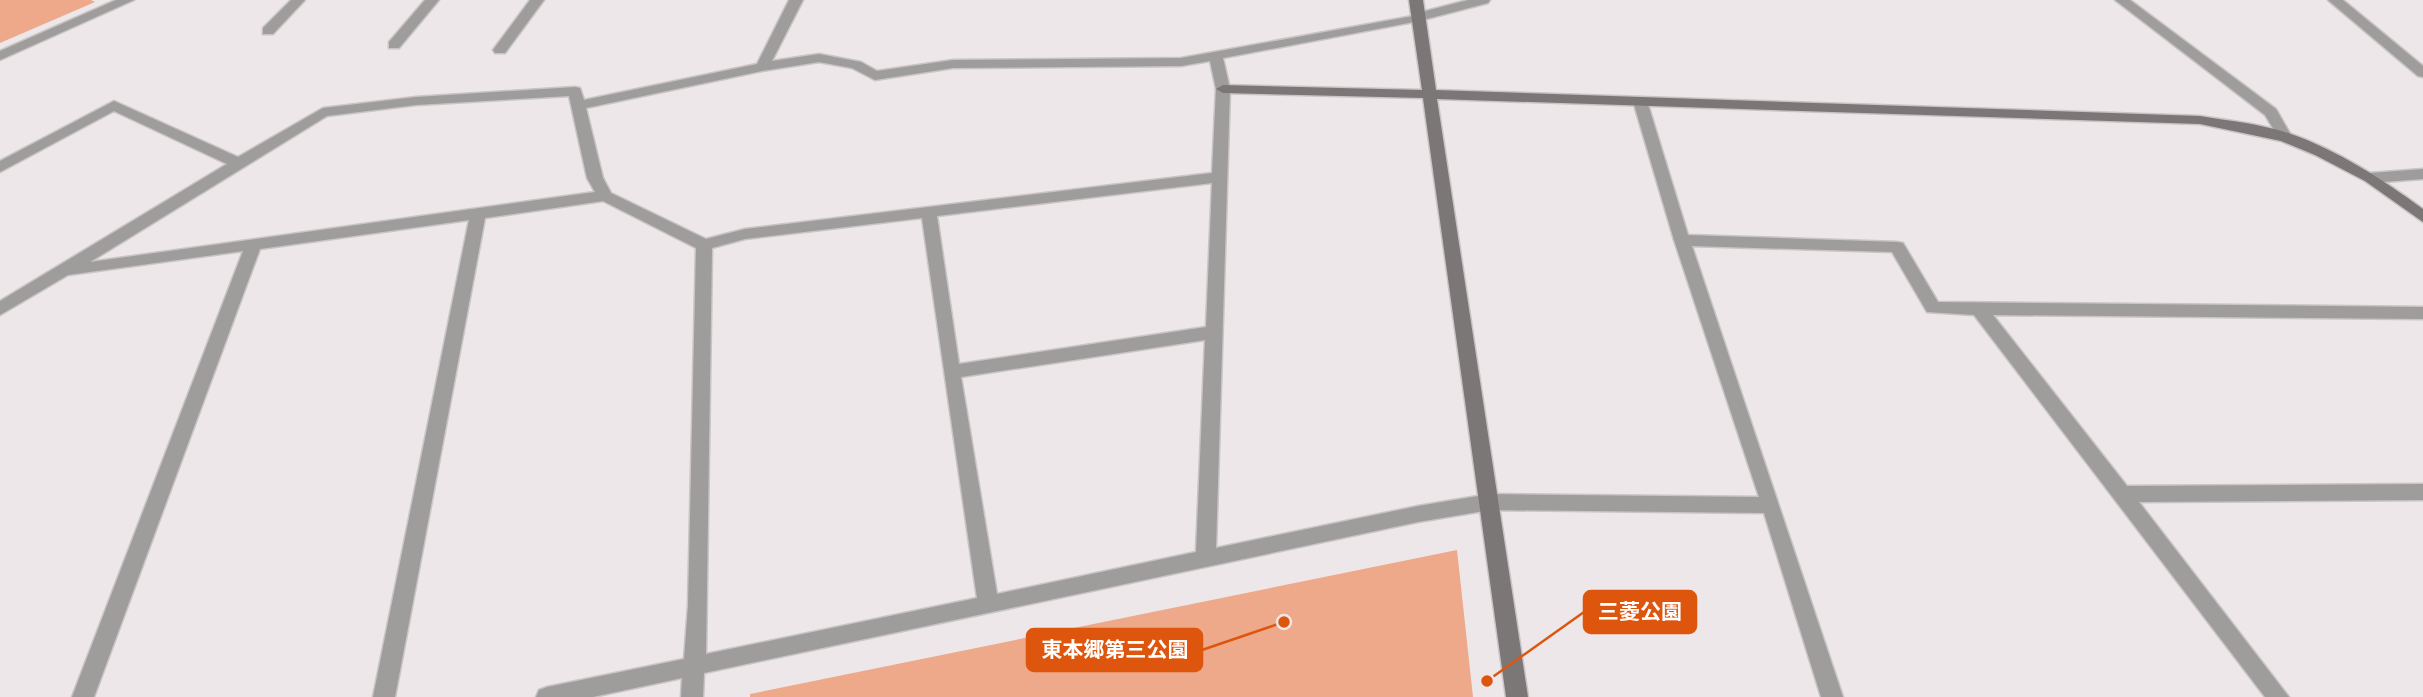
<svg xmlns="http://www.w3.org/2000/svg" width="2423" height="697" viewBox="0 0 2423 697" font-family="'Roboto Condensed','Noto Sans JP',sans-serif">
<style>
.green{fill:#eda989}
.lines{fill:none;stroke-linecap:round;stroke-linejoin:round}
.lane-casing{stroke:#c9c4c6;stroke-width:3}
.street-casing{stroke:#c9c4c6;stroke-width:3}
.secondary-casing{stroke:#c9c4c6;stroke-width:3}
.lane{fill:#9f9c9c;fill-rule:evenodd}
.street{fill:#9f9c9c;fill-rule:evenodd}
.secondary{fill:#7b7777;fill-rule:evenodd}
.leader{fill:none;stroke:#de560d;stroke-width:2.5}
.callout-dot{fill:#de560d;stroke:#ede7e9;stroke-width:2.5}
.callout{fill:#de560d;stroke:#de560d;stroke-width:2.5}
.callout-label{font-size:21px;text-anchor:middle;font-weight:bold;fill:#fff}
</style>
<rect width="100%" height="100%" fill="#ede7e9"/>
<g class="green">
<polygon points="0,0 91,0 95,2 0,43"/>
<polygon points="1457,550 1473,697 750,697 750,694"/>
</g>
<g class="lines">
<defs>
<g id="lane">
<polygon points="291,0 305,0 273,34 263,34 263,28"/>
<polygon points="1468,0 1490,0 1488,3 1419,21 1412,17 1414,14"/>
</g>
<g id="street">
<polygon points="116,0 134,0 0,60 0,51"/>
<polygon points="425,0 439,0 399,48 389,48 389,42"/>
<polygon points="530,0 544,0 505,53 495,53 493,50"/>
<path d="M 789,0 L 803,0 L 772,61 L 819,54 L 861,62 L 877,71 L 953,60 L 1181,58 L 1424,14 L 1424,20 L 1419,21 L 1223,58 L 1230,89 L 1216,548 L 1418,506 L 1490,494 L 1759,497 L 1674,240 L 1633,101 L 1640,97 L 1647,101 L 1688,235 L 1897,242 L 1903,243 L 1938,302 L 2423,307 L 2423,319 L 1993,315 L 2127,486 L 2423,484 L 2423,500 L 2139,502 L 2289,697 L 2265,697 L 1974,315 L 1927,312 L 1892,252 L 1692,246 L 1843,697 L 1821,697 L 1764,513 L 1490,510 L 1418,522 L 704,673 L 703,697 L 681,697 L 682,678 L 593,697 L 536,697 L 539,690 L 547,687 L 684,659 L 688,606 L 696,248 L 603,201 L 485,218 L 395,697 L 373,697 L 469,220 L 260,249 L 94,697 L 72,697 L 243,251 L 68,275 L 0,315 L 0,301 L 227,164 L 114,111 L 0,172 L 0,161 L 114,101 L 238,157 L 323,108 L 416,97 L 575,87 L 580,88 L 584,100 L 757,64 ZM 1210,61 L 1216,89 L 1212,173 L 745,229 L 706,239 L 611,193 L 603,178 L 586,108 L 762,71 L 819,62 L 852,68 L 875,80 L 953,68 L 1181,66 ZM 569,96 L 587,178 L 595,192 L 90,262 L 327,116 L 416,105 ZM 1212,183 L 1206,327 L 959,364 L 937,216 ZM 922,218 L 977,598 L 706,654 L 712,248 L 745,239 ZM 1205,340 L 1196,552 L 997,594 L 961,377 Z"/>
<polygon points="2115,0 2130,0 2276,109 2292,137 2290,140 2280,140 2265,115"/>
<polygon points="2328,0 2343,0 2423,66 2423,77 2418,76"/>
<polygon points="2423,169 2423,179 2370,183 2362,178 2370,173"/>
</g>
<path id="secondary" d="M 1409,0 L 1423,0 L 1436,90 L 2200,116 C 2230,121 2262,124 2291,134 C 2339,151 2382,179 2423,209 L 2423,222 L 2365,181 L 2315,155 L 2281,141 L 2200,124 L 1437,99 L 1528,697 L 1506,697 L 1423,98 L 1223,93 L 1216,89 L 1223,85 L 1422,90 Z"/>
</defs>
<use href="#lane" class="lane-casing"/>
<use href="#street" class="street-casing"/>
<use href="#secondary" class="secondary-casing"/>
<use href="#lane" class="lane"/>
<use href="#street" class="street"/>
<use href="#secondary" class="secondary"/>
</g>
<path class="leader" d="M1487 681L1584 612M1284 622L1202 650"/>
<g class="callout-dot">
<circle cx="1487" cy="681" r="7"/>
<circle cx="1284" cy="622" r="7"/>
</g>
<g class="callout">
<rect x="1584" y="591" width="112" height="42" rx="7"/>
<rect x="1027" y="629" width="175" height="42" rx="7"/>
</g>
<g class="callout-label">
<text x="1640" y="619">三菱公園</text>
<text x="1115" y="657">東本郷第三公園</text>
</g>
</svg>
